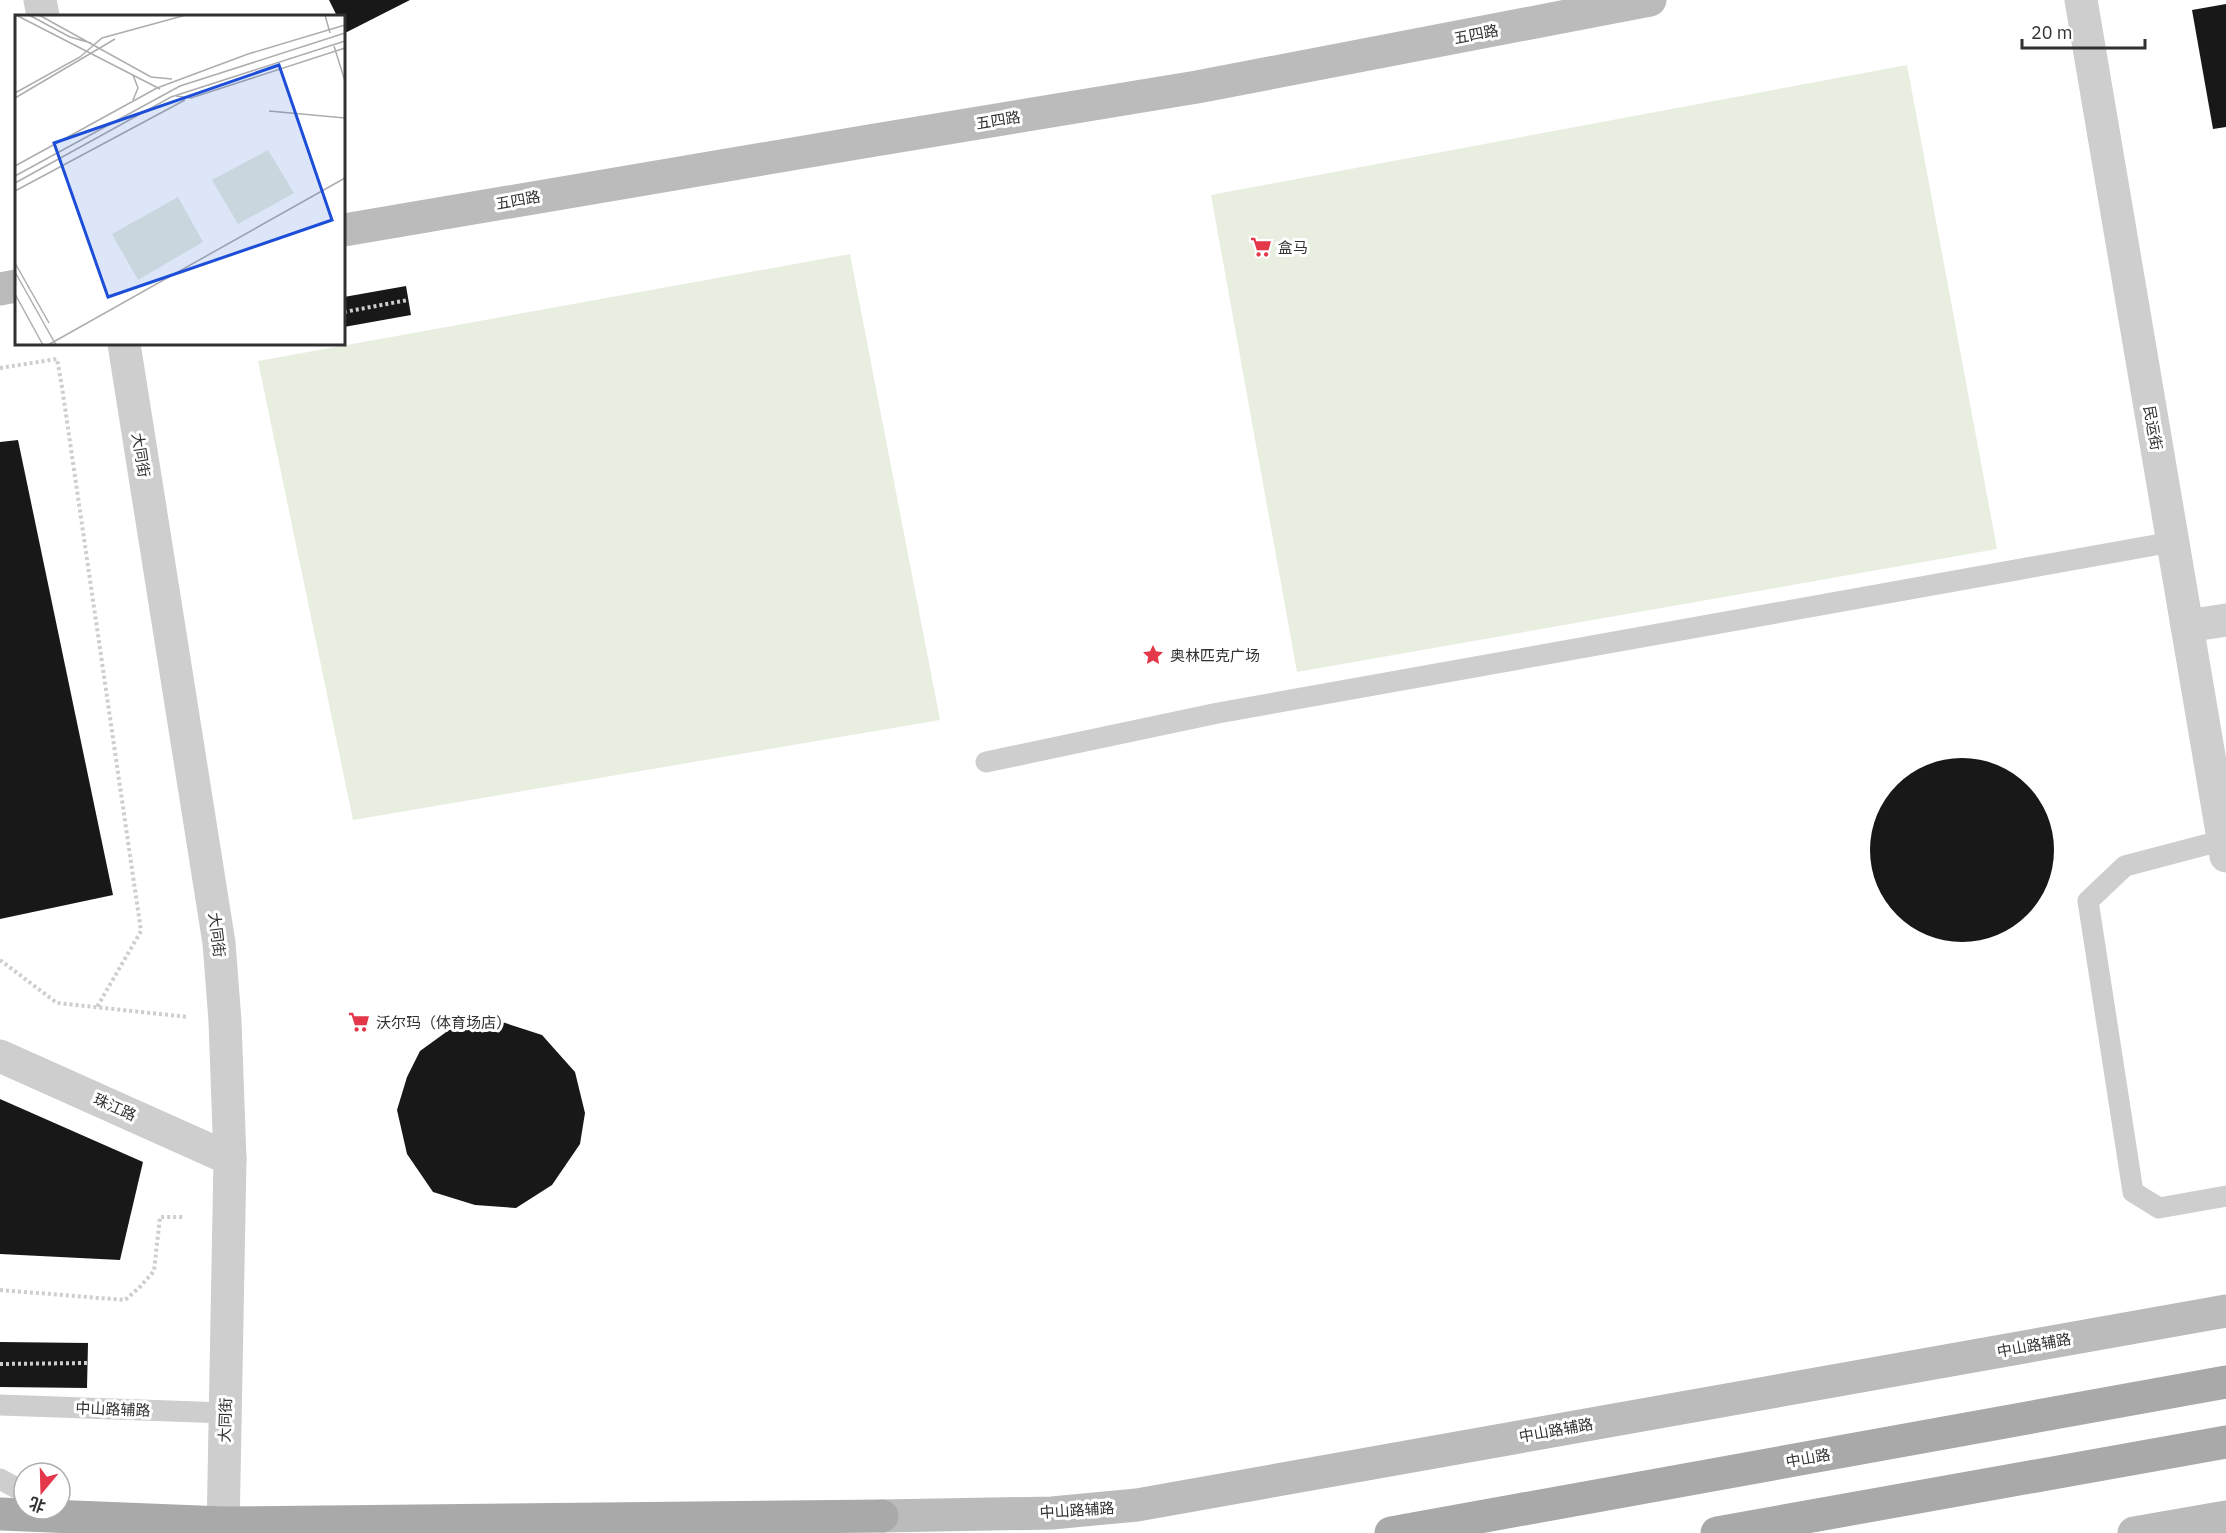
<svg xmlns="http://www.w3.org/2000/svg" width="2226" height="1533" viewBox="0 0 2226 1533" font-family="'IBM Plex Sans','Noto Sans SC',sans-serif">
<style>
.green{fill:#e8eee0}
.building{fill:#181818}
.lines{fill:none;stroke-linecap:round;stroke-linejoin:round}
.path{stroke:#cecece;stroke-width:4;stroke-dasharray:3 3;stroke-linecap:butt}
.service{stroke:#cecece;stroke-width:21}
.minor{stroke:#cecece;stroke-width:33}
.tertiary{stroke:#cecece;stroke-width:33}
.secondary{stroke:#bbb;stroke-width:33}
.primary{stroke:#a9a9a9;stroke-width:33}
.labels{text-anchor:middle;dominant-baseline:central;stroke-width:6;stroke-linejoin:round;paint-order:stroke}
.street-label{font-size:15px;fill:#313131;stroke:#fff}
.poi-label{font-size:15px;fill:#313131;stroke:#fff;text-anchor:start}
.inset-road{fill:none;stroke:#adadad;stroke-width:1.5}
.view{fill:#1d4ed8;fill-opacity:0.15;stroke:#1d4ed8;stroke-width:3}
.inset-edge{fill:none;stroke:#313131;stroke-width:3}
</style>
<rect width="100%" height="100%" fill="#fff"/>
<g class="green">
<polygon points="1907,65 1997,549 1297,672 1211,195"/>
<polygon points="850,254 940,720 353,820 258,361"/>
</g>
<g class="building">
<polygon points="329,0 410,0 345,33 344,16 337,16"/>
<polygon points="2226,4 2226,127 2213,129 2192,10"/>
<polygon points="406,286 411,315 344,327 344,297"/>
<polygon points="18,440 113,895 0,919 0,442"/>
<circle cx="1962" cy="850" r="92"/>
<polygon points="496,1020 542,1035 575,1072 585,1113 580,1144 552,1185 516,1208 475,1205 433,1192 407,1154 397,1110 407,1077 420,1051 449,1030"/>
<polygon points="0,1099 143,1162 120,1260 0,1254"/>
<polygon points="0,1342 88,1343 87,1388 0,1387"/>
</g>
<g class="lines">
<g class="path">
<polyline points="344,312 408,300"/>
<polyline points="0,368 57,359 62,387 141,931 97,1007"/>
<polyline points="0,960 57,1003 188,1017"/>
<polyline points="0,1290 125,1300 139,1288 154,1271 160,1217 183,1217"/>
<polyline points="0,1364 88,1363"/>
</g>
<g class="service">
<polyline points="986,762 1218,713 2172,542"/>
<polyline points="2224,840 2125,866 2088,901 2133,1192 2159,1208 2226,1196"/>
<polyline points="0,1405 226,1413"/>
<polyline points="0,1479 24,1492"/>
</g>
<g class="minor">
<polyline points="40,0 43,16"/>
<polyline points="2081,0 2226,856"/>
<polyline points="124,344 219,943 225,1021 230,1159 223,1533"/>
<polyline points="2187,626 2226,620"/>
</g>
<polyline class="tertiary" points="0,1056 230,1159"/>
<g class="secondary">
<polyline points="344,230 869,141 1197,87 1650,0"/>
<polyline points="0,289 16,286"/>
<polyline points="882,1516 1052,1513 1137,1505 2226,1311"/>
<polyline points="2134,1533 2226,1517"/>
</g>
<g class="primary">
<polyline points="0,1514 224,1523 882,1516"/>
<polyline points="1391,1533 2226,1382"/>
<polyline points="1717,1533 2226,1442"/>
</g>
</g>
<defs>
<symbol id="supermarket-bare" viewBox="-9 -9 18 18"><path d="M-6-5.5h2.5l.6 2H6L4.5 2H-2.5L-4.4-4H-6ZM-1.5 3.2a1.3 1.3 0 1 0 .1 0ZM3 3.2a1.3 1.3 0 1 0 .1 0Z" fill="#e4384a" stroke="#fff" stroke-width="2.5" paint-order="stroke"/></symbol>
<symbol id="sight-bare" viewBox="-9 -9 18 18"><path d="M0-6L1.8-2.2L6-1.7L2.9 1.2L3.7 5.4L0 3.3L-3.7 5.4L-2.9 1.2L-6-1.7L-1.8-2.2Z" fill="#e4384a" stroke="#fff" stroke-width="2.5" paint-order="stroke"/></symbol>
</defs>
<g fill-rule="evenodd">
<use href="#supermarket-bare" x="1246" y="232" width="30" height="30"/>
<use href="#sight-bare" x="1138" y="640" width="30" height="30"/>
<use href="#supermarket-bare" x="344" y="1007" width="30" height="30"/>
</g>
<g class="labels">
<g class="street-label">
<text transform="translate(1476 34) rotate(-11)">五四路</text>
<text transform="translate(998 120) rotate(-9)">五四路</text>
<text transform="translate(518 200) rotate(-10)">五四路</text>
<text transform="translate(2153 428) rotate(80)">民运街</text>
<text transform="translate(141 455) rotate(81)">大同街</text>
<text transform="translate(217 935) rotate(83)">大同街</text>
<text transform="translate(115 1107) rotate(24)">珠江路</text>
<text transform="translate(2034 1345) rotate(-10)">中山路辅路</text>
<text transform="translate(113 1409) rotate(2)">中山路辅路</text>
<text transform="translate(225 1420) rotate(-88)">大同街</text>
<text transform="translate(1556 1430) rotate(-10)">中山路辅路</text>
<text transform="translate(1808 1458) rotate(-10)">中山路</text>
<text transform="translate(1077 1510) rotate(-4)">中山路辅路</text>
</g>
<g class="poi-label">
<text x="1278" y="247">盒马</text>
<text x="1170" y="655">奥林匹克广场</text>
<text x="376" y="1022">沃尔玛（体育场店）</text>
</g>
</g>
<g transform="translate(15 15)">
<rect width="330" height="330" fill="#fff"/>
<path d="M 253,135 L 279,178 L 223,209 L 197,165 ZM 163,182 L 188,227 L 123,265 L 97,219 Z" fill="#e8eee0"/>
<path class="inset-road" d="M 1,0 L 145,74M 14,0 L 55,22 L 76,28M 24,0 L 136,62 L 157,64M 310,0 L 315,18M 319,31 L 330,66M 118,60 L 123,73 L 118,85M 0,78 L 65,42 L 87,23 L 171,0M 161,81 L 176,83 L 330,33M 0,83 L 100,24M 254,96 L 330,103M 0,151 L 142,73 L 233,39 L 330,10M 0,161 L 165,71 L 330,18M 0,168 L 156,82 L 330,26M 0,176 L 170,85M 0,248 L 34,308M 0,257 L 41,330M 0,279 L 28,330M 33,330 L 330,163"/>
<path class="view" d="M 264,50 L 317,205 L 93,282 L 39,128 Z"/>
<rect width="330" height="330" class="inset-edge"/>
</g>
<g transform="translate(42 1491) rotate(199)"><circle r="28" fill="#ffffff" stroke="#adadad" stroke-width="1.5"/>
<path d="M0-4.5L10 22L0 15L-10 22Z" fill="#e4384a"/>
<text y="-9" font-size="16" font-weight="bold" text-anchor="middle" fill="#313131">北</text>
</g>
<path d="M2022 39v9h123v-9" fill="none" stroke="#313131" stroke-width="3"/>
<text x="2031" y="39" font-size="18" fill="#313131" stroke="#ffffff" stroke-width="4.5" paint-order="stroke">20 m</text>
</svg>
